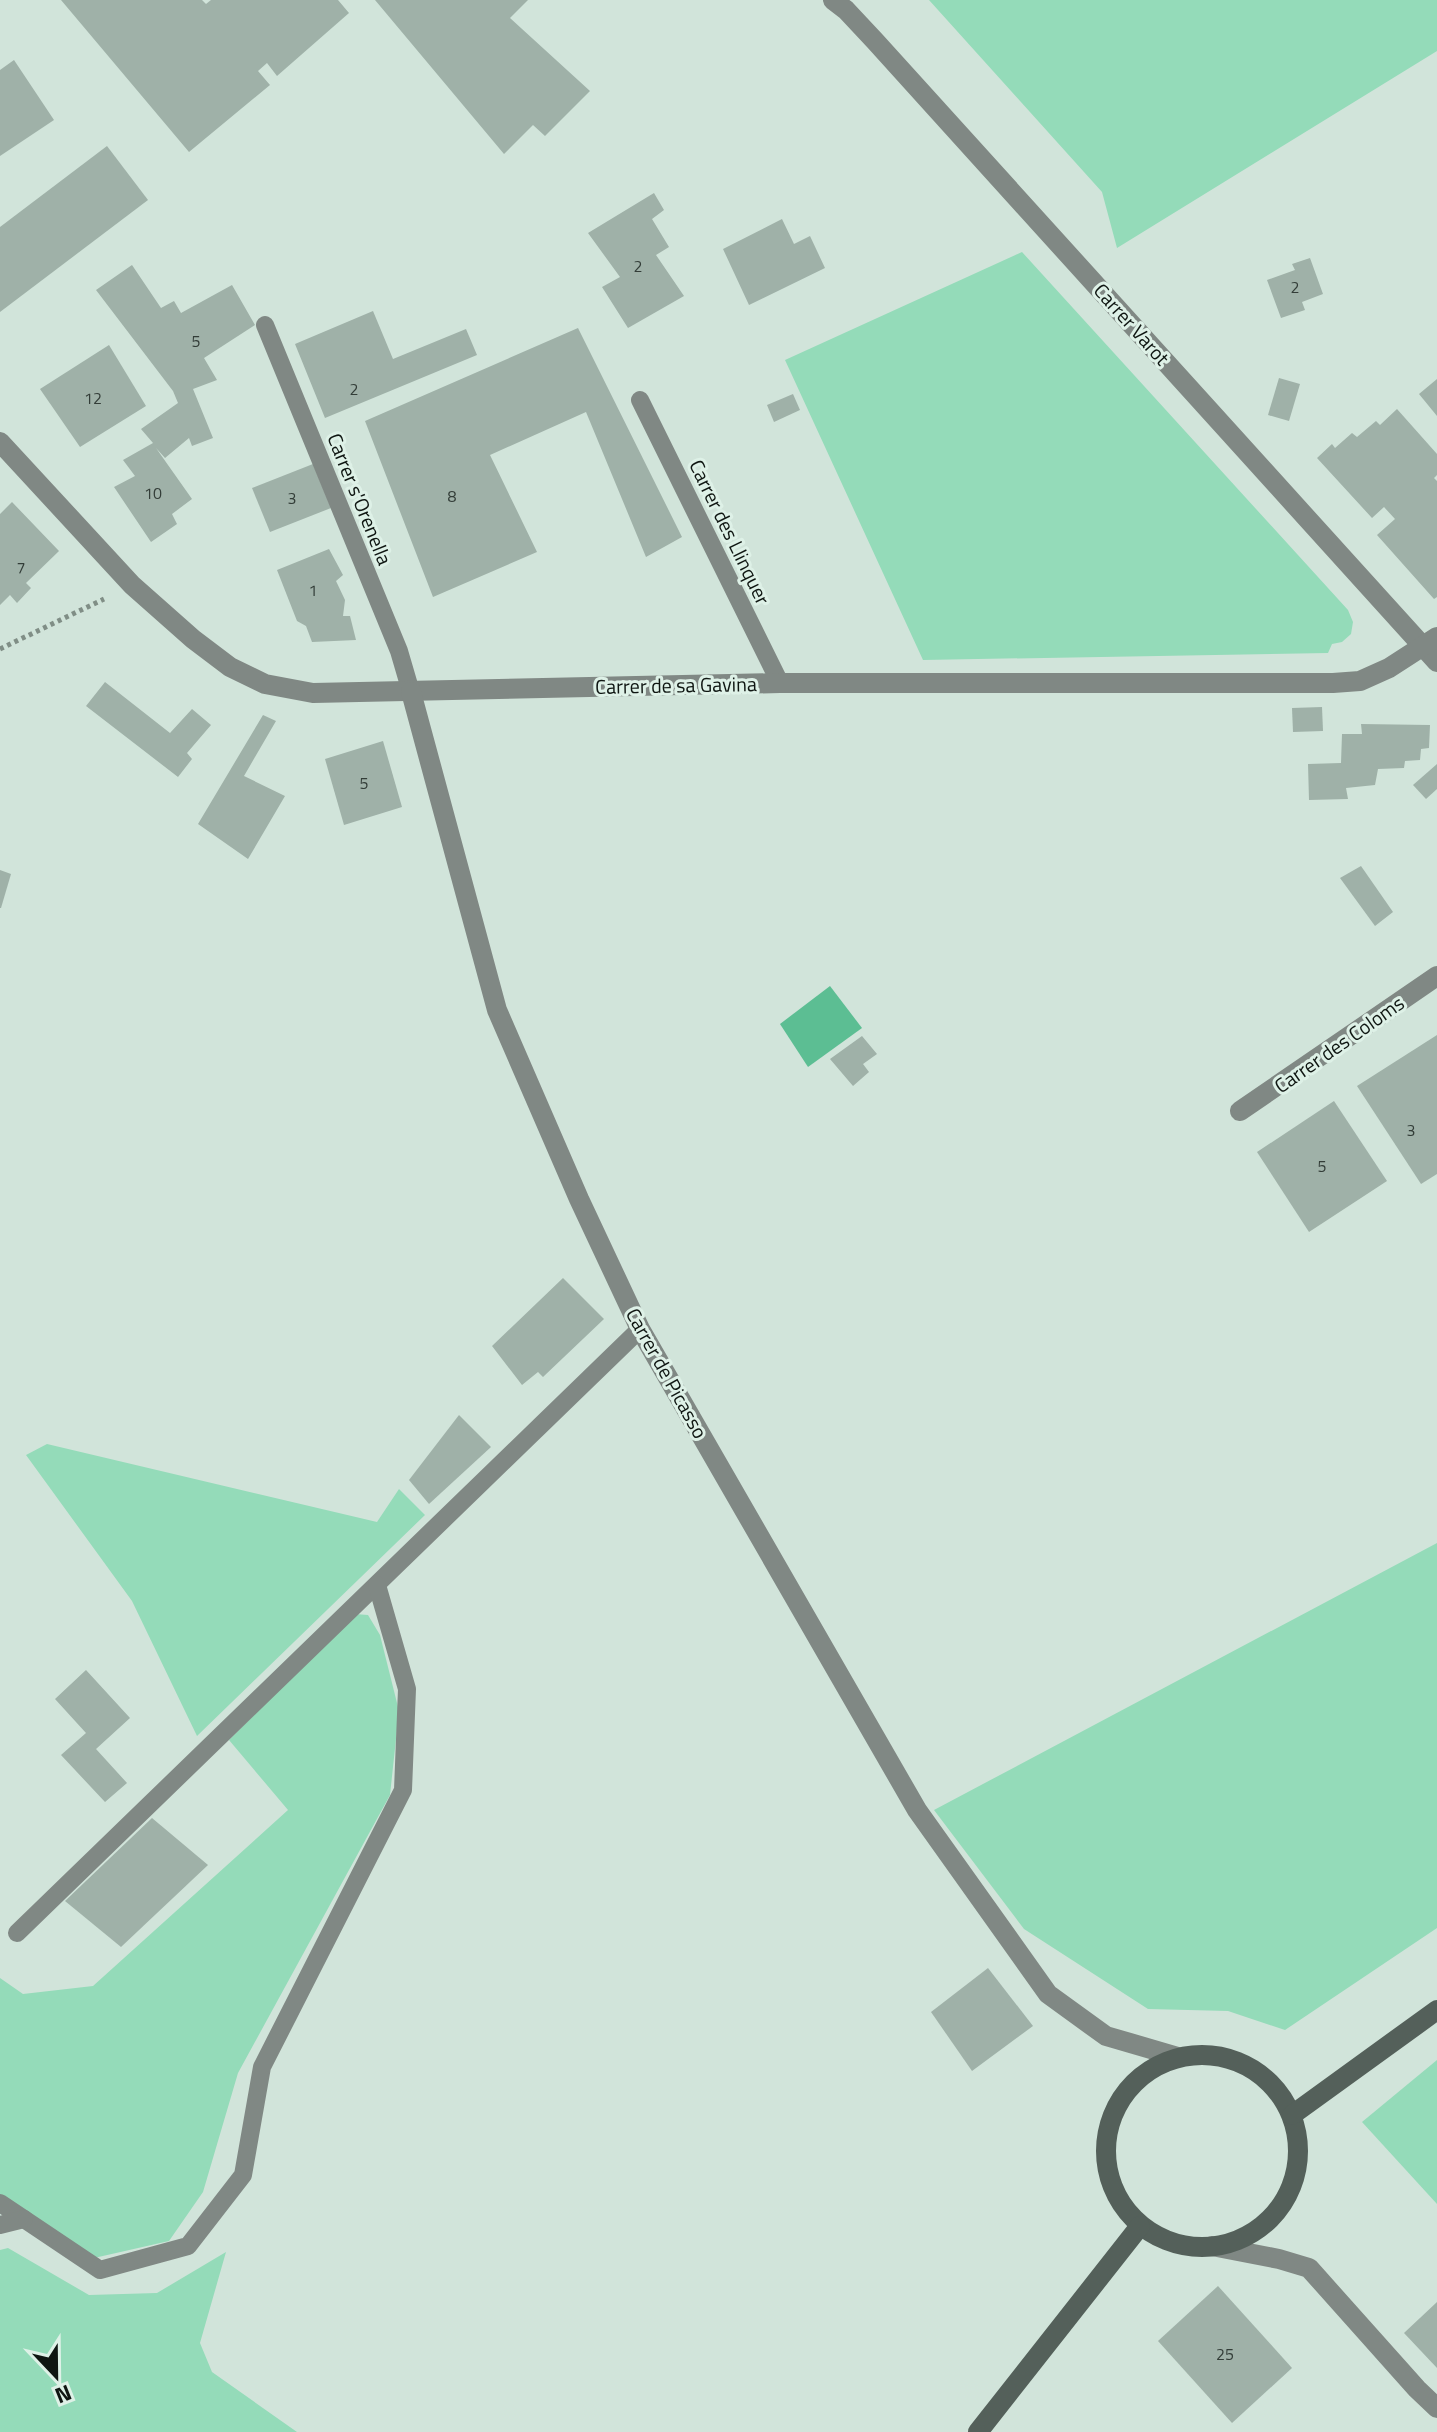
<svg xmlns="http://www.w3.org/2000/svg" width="1437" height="2432" viewBox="0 0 1437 2432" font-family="'Titillium Web',sans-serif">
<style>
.green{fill:#94dbb9}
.water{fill:#5cbe93}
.building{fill:#9fb1a8}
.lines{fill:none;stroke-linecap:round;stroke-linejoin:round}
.path{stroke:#808e86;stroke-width:5;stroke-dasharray:4 4;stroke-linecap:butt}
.service{stroke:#808884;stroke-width:18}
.minor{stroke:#808884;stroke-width:20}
.secondary{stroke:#54605a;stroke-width:20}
.labels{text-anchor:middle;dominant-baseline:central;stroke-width:6;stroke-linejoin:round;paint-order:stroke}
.number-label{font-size:16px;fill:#333d38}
.street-label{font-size:20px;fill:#0f1612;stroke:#def1e7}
</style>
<rect width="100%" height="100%" fill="#d1e4da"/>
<g class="green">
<polygon points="929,0 1437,0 1437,51 1117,248 1102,192"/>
<polygon points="1022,252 1348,610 1353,622 1351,634 1342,642 1332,644 1328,653 923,660 785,360"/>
<polygon points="47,1444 377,1522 399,1489 425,1515 197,1736 132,1601 26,1455"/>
<polygon points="1437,1543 1437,1928 1285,2030 1228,2011 1148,2009 1024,1929 934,1810"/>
<polygon points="355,1614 368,1615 380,1635 399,1711 390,1795 238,2073 203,2192 169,2241 94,2258 0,2195 0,1978 23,1994 93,1986 288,1810 229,1740"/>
<polygon points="1437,2060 1437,2204 1362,2122"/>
<polygon points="8,2248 89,2295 157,2293 226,2252 200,2343 212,2372 297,2432 0,2432 0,2250"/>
</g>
<polygon class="water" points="830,986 862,1028 808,1067 780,1024"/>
<g class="building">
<polygon points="61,0 202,0 206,4 211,0 338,0 349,13 277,76 267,63 258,71 270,85 189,152"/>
<polygon points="375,0 528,0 510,18 590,91 545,136 533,125 504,154"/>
<polygon points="14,60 54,120 0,156 0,70"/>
<polygon points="107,146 148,200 0,312 0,227"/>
<polygon points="654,193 664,210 652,219 669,247 656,255 684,296 628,328 602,287 620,277 588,233"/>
<polygon points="782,219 794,244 810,236 825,268 749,305 723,249"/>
<polygon points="1310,258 1323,294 1302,302 1305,310 1281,318 1267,280 1295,270 1292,264"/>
<polygon points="132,265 161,308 174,301 181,313 232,285 255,325 204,358 217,380 193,389 213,438 192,446 189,438 165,458 156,448 192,499 172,514 177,524 151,542 114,487 135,476 123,460 153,443 141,429 178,403 173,391 96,290"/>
<polygon points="373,311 393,359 466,329 477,355 325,418 295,344"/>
<polygon points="578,328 682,537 646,557 586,412 490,455 537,552 433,597 365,421"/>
<polygon points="109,345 146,406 80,447 40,389"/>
<polygon points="1279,378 1300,384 1289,421 1268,415"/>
<polygon points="1437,379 1437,416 1419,394"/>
<polygon points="793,394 800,410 774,422 767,405"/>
<polygon points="1397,409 1437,454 1437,475 1434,478 1437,481 1437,597 1434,599 1377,535 1395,519 1384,507 1372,518 1317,458 1332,444 1335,448 1352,433 1357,437 1376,421 1380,425"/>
<polygon points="313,464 331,508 270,532 252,488"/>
<polygon points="12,502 59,551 26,583 31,588 17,603 10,595 0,605 0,514"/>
<polygon points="329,549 343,575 336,581 345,600 343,616 350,616 356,640 312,642 306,626 297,621 277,570"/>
<polygon points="105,682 170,733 192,709 211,725 187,753 192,759 178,777 86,706"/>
<polygon points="1322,707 1323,731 1293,732 1292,708"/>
<polygon points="263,715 276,721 244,776 285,796 248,859 198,824"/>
<polygon points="1361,724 1430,725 1429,748 1421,749 1420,760 1405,761 1404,768 1378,769 1375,785 1346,788 1348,799 1309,800 1308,764 1341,763 1342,734 1362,734"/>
<polygon points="383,741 402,807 344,825 325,759"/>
<polygon points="1437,764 1437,789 1426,799 1413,785"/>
<polygon points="1361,866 1393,912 1375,926 1340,878"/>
<polygon points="0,870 11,874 1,908 0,908"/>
<polygon points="1437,1035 1437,1174 1421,1184 1357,1086"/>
<polygon points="862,1036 877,1054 863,1064 869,1072 853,1086 830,1059"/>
<polygon points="1334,1101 1387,1181 1309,1232 1257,1152"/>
<polygon points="563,1278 604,1319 543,1377 538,1372 522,1385 492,1346"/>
<polygon points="459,1415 491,1447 429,1504 409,1480"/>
<polygon points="86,1670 130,1718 96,1749 127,1783 105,1802 61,1755 86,1733 55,1699"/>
<polygon points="152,1818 208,1865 121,1947 65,1901"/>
<polygon points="988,1968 1033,2026 972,2071 931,2012"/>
<polygon points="1218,2286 1292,2368 1232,2423 1158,2341"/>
<polygon points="1437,2302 1437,2368 1404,2333"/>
</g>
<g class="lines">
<polyline class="path" points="0,649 104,599"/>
<g class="service">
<polyline points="265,325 399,651 411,692"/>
<polyline points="640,400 780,683"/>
<polyline points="17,1933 640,1329"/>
<polyline points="0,2203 100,2270 188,2246 243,2175 262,2067 403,1790 407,1689 377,1585"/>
<polyline points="0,2225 24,2219"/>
</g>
<g class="minor">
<polyline points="833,0 846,10 875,41 1437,662"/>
<polyline points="0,442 132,585 193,639 230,667 265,684 313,693 780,683 1333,683 1360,681 1389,668 1437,637"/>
<polyline points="411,692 497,1010 579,1199 640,1329 917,1810 1048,1994 1106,2036 1178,2057"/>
<polyline points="1240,1111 1437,976"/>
<polyline points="1212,2246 1279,2259 1309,2268 1417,2389 1437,2408"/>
</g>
<g class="secondary">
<circle cx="1202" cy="2151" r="96"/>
<polyline points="1292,2115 1437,2010"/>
<polyline points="978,2432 1140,2226"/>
</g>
</g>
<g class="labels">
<g class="number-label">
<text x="638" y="266">2</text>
<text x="1295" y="287">2</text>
<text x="196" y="341">5</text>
<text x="354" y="389">2</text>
<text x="93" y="398">12</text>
<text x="153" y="493">10</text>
<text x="452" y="496">8</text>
<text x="292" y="498">3</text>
<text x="21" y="567">7</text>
<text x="313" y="590">1</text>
<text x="364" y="783">5</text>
<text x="1411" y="1130">3</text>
<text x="1322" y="1166">5</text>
<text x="1225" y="2354">25</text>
</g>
<g class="street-label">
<text transform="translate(1132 324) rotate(48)">Carrer Varot</text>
<text transform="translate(360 499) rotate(68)">Carrer s'Orenella</text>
<text transform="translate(730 532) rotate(64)">Carrer des Llinquer</text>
<text transform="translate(676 685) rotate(-1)">Carrer de sa Gavina</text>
<text transform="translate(1339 1044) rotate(-35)">Carrer des Coloms</text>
<text transform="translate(667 1373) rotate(61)">Carrer de Picasso</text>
</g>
</g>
<g transform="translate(56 2376) rotate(158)" stroke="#def1e7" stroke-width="6" paint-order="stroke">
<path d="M0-6L14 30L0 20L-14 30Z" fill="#0f1612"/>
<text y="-12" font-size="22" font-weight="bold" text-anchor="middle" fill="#0f1612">N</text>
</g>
</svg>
